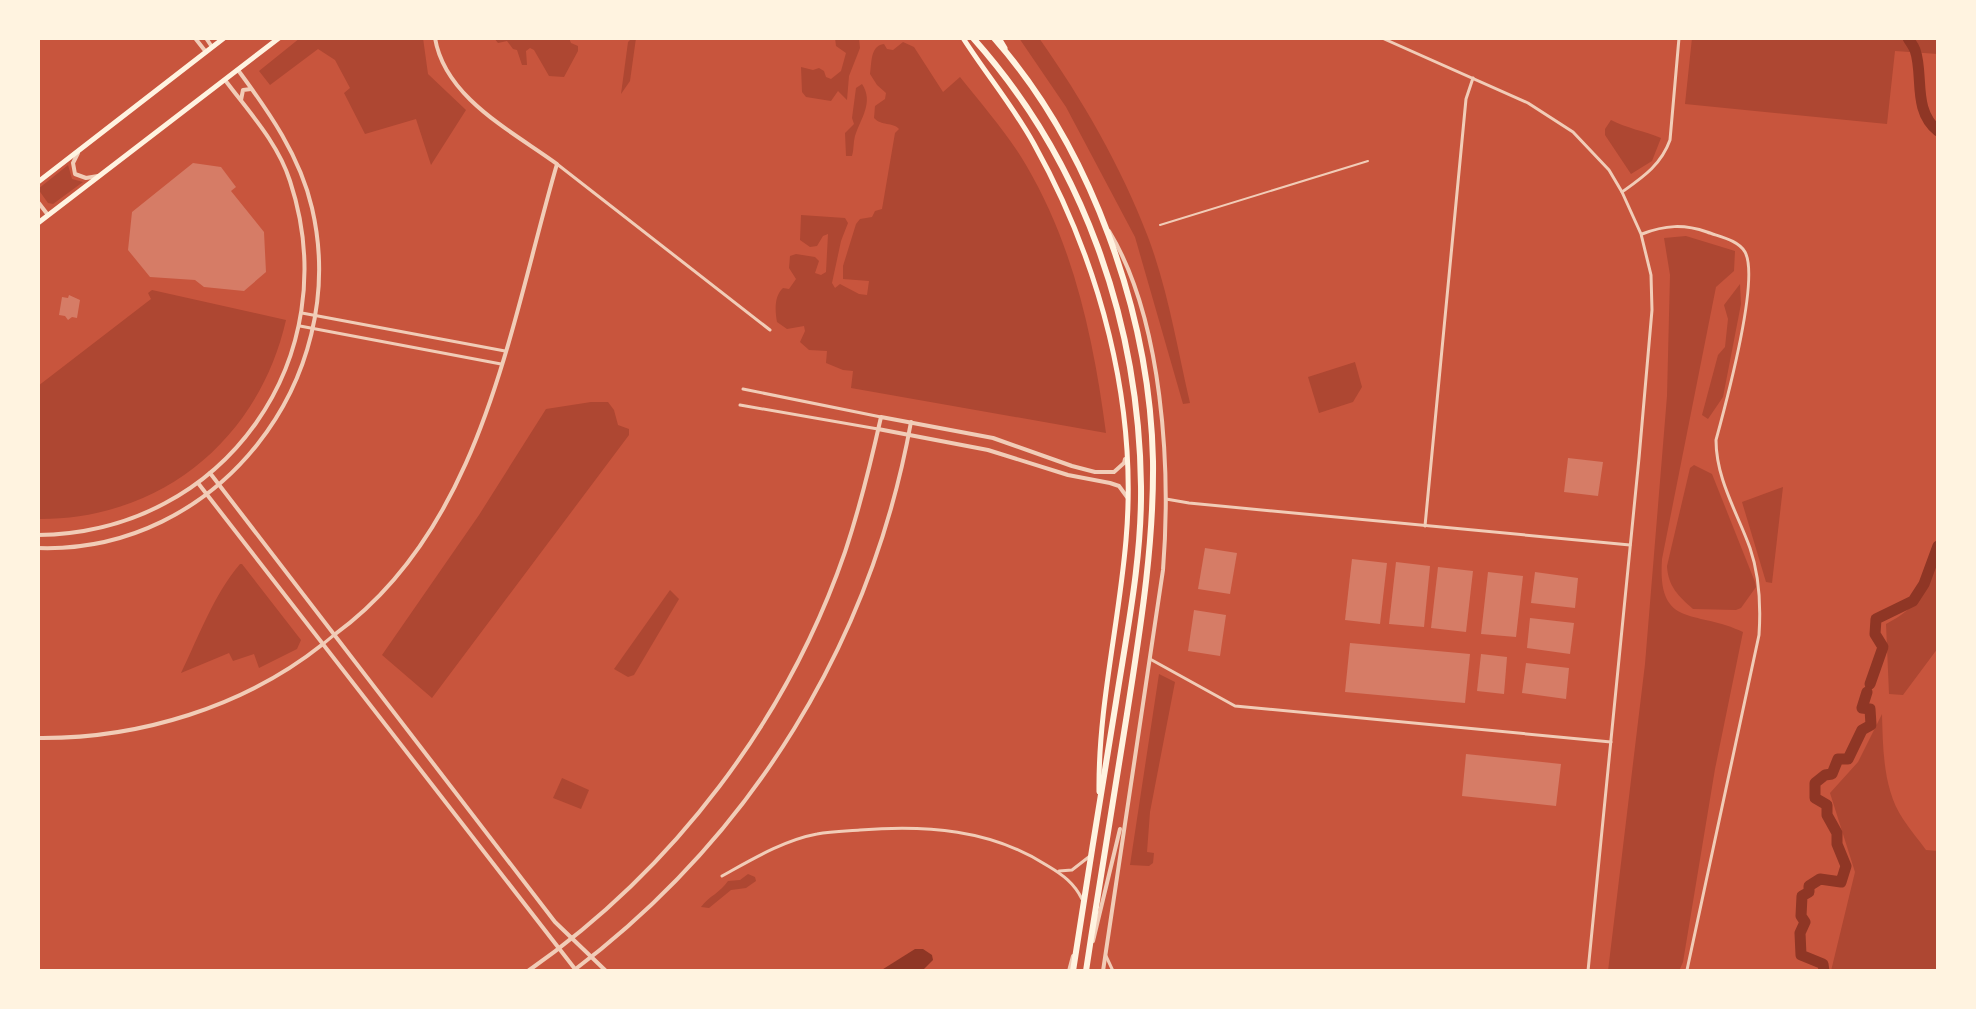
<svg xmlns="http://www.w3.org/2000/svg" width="1976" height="1009" viewBox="0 0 1976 1009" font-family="'Libre Baskerville',serif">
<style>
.green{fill:#ae4732}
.water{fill:#8f3625}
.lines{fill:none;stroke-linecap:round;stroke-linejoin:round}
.river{stroke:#8f3625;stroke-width:11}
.building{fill:#d67c66}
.service{stroke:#f1ccb7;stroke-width:2}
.minor{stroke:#f1ccb7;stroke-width:3}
.tertiary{stroke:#f1ccb7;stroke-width:4}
.secondary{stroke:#fff3e0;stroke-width:5}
.trunk{stroke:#fff3e0;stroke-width:6}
</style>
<rect width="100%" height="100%" fill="#c8553d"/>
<g class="green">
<polygon points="300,38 423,38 428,74 466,110 431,165 416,119 365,134 344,93 350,88 335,60 318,49 270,85 259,71"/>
<polygon points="494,38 569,38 571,43 578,46 578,51 564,77 549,76 534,50 530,48 526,51 527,65 522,65 517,50 513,49 507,41 498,43"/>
<polygon points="632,38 636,38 630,81 621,94 628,42"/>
<polygon points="835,38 859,38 860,48 849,76 847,100 838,91 831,101 806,97 802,92 801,67 813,70 819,68 824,71 826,77 831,79 841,71 846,53 836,46"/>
<path d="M 1019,38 L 1039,38 C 1082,99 1121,166 1148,237 C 1168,290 1177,347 1190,403 L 1183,404 L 1135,237 L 1066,107 Z"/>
<polygon points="1692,38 1938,38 1938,54 1895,51 1887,124 1685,104"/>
<path d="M 903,42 L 914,47 L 943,92 L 960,77 C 983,106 1008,134 1026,165 C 1074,246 1094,341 1106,433 L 851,388 L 853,371 L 843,370 L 826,363 L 827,351 L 809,350 L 800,342 L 805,331 L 804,326 L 787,329 L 777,322 C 775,311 774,296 783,288 L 789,289 L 796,279 L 789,268 L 790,256 L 796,254 L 815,257 L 819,261 L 815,273 L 821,275 L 826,272 L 828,234 L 823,236 L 817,246 L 810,247 L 800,240 L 801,215 L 845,218 L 848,223 L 841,241 L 832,283 L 835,288 L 840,284 L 859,294 L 867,295 L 869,281 L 843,279 L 843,266 L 856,224 L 860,219 L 872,217 L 875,211 L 882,209 L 895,133 L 899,129 C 893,122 881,126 874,118 L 875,106 L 885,99 L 886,93 L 877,85 L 870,74 C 872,62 870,46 884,44 L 887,49 L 893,50 Z"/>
<path d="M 862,84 C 874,102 861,118 855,136 C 853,143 854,150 852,156 L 846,156 L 845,133 L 854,124 L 852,118 L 856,88 Z"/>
<path d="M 1611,120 C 1626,128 1644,131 1661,138 L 1652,161 L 1631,174 L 1605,135 L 1605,129 Z"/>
<polygon points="68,165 72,179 83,182 53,204 48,203 38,189"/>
<path d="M 1686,236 L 1735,251 L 1734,271 L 1716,287 L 1662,559 C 1657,630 1696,609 1743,632 L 1715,769 L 1683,962 L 1679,971 L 1608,971 L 1645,664 L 1667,396 L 1670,275 L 1664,238 Z"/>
<polygon points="1740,284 1741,304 1723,397 1708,419 1702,415 1718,355 1725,347 1728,319 1724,305"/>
<path d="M 152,290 L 286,320 C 259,439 161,520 38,519 L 38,386 L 151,299 L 148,293 Z"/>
<polygon points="1355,362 1362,387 1353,402 1319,413 1308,377"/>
<polygon points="591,402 608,402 614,410 618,425 629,429 629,435 432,698 382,655 479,515 546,409"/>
<path d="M 1694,465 L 1712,474 L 1755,582 L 1756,587 L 1741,608 L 1736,610 L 1693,609 C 1678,596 1668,586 1667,566 L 1690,468 Z"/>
<polygon points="1783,487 1772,583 1766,582 1742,502"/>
<path d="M 1938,559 L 1938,648 L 1903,695 L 1889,694 L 1886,624 C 1919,607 1923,591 1938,559 Z"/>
<path d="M 240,564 L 242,564 L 301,640 L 297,649 L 259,668 L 254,654 L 233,661 L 229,653 L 181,673 C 199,636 213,596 240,564 Z"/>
<polygon points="670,590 679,599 634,675 628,677 614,669"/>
<polygon points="1159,674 1175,682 1150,812 1147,852 1154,853 1153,863 1149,866 1130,865"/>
<path d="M 1882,714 C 1883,749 1883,789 1903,819 C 1910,830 1919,840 1926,850 L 1938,851 L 1938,971 L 1831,971 L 1855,872 L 1830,793 L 1858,762 Z"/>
<polygon points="562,778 589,790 581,809 553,798"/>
<path d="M 748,874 L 755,877 L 756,881 L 746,888 L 731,890 L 709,908 L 701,907 C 709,896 720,893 728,881 L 740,880 Z"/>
</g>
<polygon class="water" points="915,949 923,949 932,955 933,960 922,971 880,971"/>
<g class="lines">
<g class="river">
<path d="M 1908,38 C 1910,42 1913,45 1915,50 C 1924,75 1912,110 1938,131"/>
<polyline points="1870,684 1883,647 1875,634 1876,619 1913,601 1924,584 1938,546"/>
<polyline points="1824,971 1823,964 1801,955 1800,933 1805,922 1801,916 1802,896 1809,892 1809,886 1820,879 1841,882 1846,866 1837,844 1837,833 1827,815 1827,805 1815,798 1815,783 1825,775 1832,774 1838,759 1848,759 1862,730 1871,725 1870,709 1862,708 1867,692"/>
</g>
</g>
<g class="building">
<polygon points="193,163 221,167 236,187 231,191 264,232 266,272 244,291 204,287 195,280 150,277 128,250 132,212"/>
<polygon points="69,295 80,300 77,318 72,317 68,320 65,316 59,315 62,297 68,298"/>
<polygon points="1568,458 1603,462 1598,496 1564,492"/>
<polygon points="1205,548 1237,553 1230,594 1198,589"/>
<polygon points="1352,559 1387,563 1380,624 1345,620"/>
<polygon points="1396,562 1430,566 1424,627 1389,624"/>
<polygon points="1438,567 1473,571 1466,632 1431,628"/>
<polygon points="1488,572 1523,576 1516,637 1481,634"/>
<polygon points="1535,572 1578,578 1575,608 1531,603"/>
<polygon points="1194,610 1226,615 1220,656 1188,651"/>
<polygon points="1530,618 1574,623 1570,654 1527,648"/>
<polygon points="1350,643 1470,654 1465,703 1345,692"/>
<polygon points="1481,654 1507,657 1504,694 1477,691"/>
<polygon points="1526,663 1569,668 1566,699 1522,693"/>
<polygon points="1466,754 1561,764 1556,806 1462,796"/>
</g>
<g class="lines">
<polyline class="service" points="1160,225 1368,161"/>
<g class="minor">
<polyline points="1382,38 1528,103 1573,132 1609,170 1622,192 1641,234 1651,275 1652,310 1639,458 1588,971"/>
<polyline points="557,164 770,330"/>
<path d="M 1622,192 C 1643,177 1661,165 1670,140 L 1679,38"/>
<path d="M 1642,234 C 1665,225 1684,224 1707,232 C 1720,237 1738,240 1745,252 C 1760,279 1725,407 1716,440 C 1716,479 1737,512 1750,548 C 1760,577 1761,605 1759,635 L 1687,970"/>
<polyline points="302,313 505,351"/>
<polyline points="300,326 501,364"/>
<polyline points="743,389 881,417"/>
<polyline points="740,405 878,429"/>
<polyline points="1166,499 1189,503 1630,545"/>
<polyline points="1425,526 1466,99 1473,78"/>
<polyline points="323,644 334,635"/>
<polyline points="1150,659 1235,706 1611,742"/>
<polyline points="1059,871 1072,870 1090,856"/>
<path d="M 722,876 C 751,860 784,840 817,834 C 831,831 846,831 860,830 C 926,825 991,829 1048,866 C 1063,875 1074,883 1082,899"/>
<polyline points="1106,956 1113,971"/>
</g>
<g class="tertiary">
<polyline points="195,38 206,52"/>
<polyline points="206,38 212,47"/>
<polyline points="241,100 243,90 251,89"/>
<polyline points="78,153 73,163 75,174 86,178 98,176"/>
<polyline points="38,202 48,215"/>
<polyline points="878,429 988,450 1068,475 1110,483 1119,486 1127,497"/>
<polyline points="210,473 555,922 606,971"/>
<polyline points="198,483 575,969"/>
<path d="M 38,535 C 225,533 348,357 290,181 C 278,143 249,112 225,80"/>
<path d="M 38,548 C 217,554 352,380 312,208 C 300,156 269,112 238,70"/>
<path d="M 334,635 C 482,528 509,329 557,164 C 512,131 445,98 435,38"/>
<path d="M 38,738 C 139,739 244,707 323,644"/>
<polyline points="1093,941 1120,829"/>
<path d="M 528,971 C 674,869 787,720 845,552 C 860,507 871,462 881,417 L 993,438 L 1072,466 L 1095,472 L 1114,472 L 1124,463 L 1125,459"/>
<path d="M 573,971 C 752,836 871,643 911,422"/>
<polyline points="1069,971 1073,956"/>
<path d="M 1103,971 L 1163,570 C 1171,468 1163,320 1109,231"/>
</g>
<g class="secondary">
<path d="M 963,38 C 986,74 1013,106 1034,144 C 1100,263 1138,403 1126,540 C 1119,624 1098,707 1099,792"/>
<polyline points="999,38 1005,48"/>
<polyline points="38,182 224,38"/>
<polyline points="38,223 279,38"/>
</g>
<g class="trunk">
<path d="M 973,38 C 1083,161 1139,322 1141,486 C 1142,559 1127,631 1116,702 C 1101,792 1087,881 1073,971"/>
<path d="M 994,38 C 1091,148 1150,314 1153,461 C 1154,546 1140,630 1127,714 C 1113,799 1099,885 1086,971"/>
</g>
</g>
<rect width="1976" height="1009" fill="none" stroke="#fff3e0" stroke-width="80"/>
</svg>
